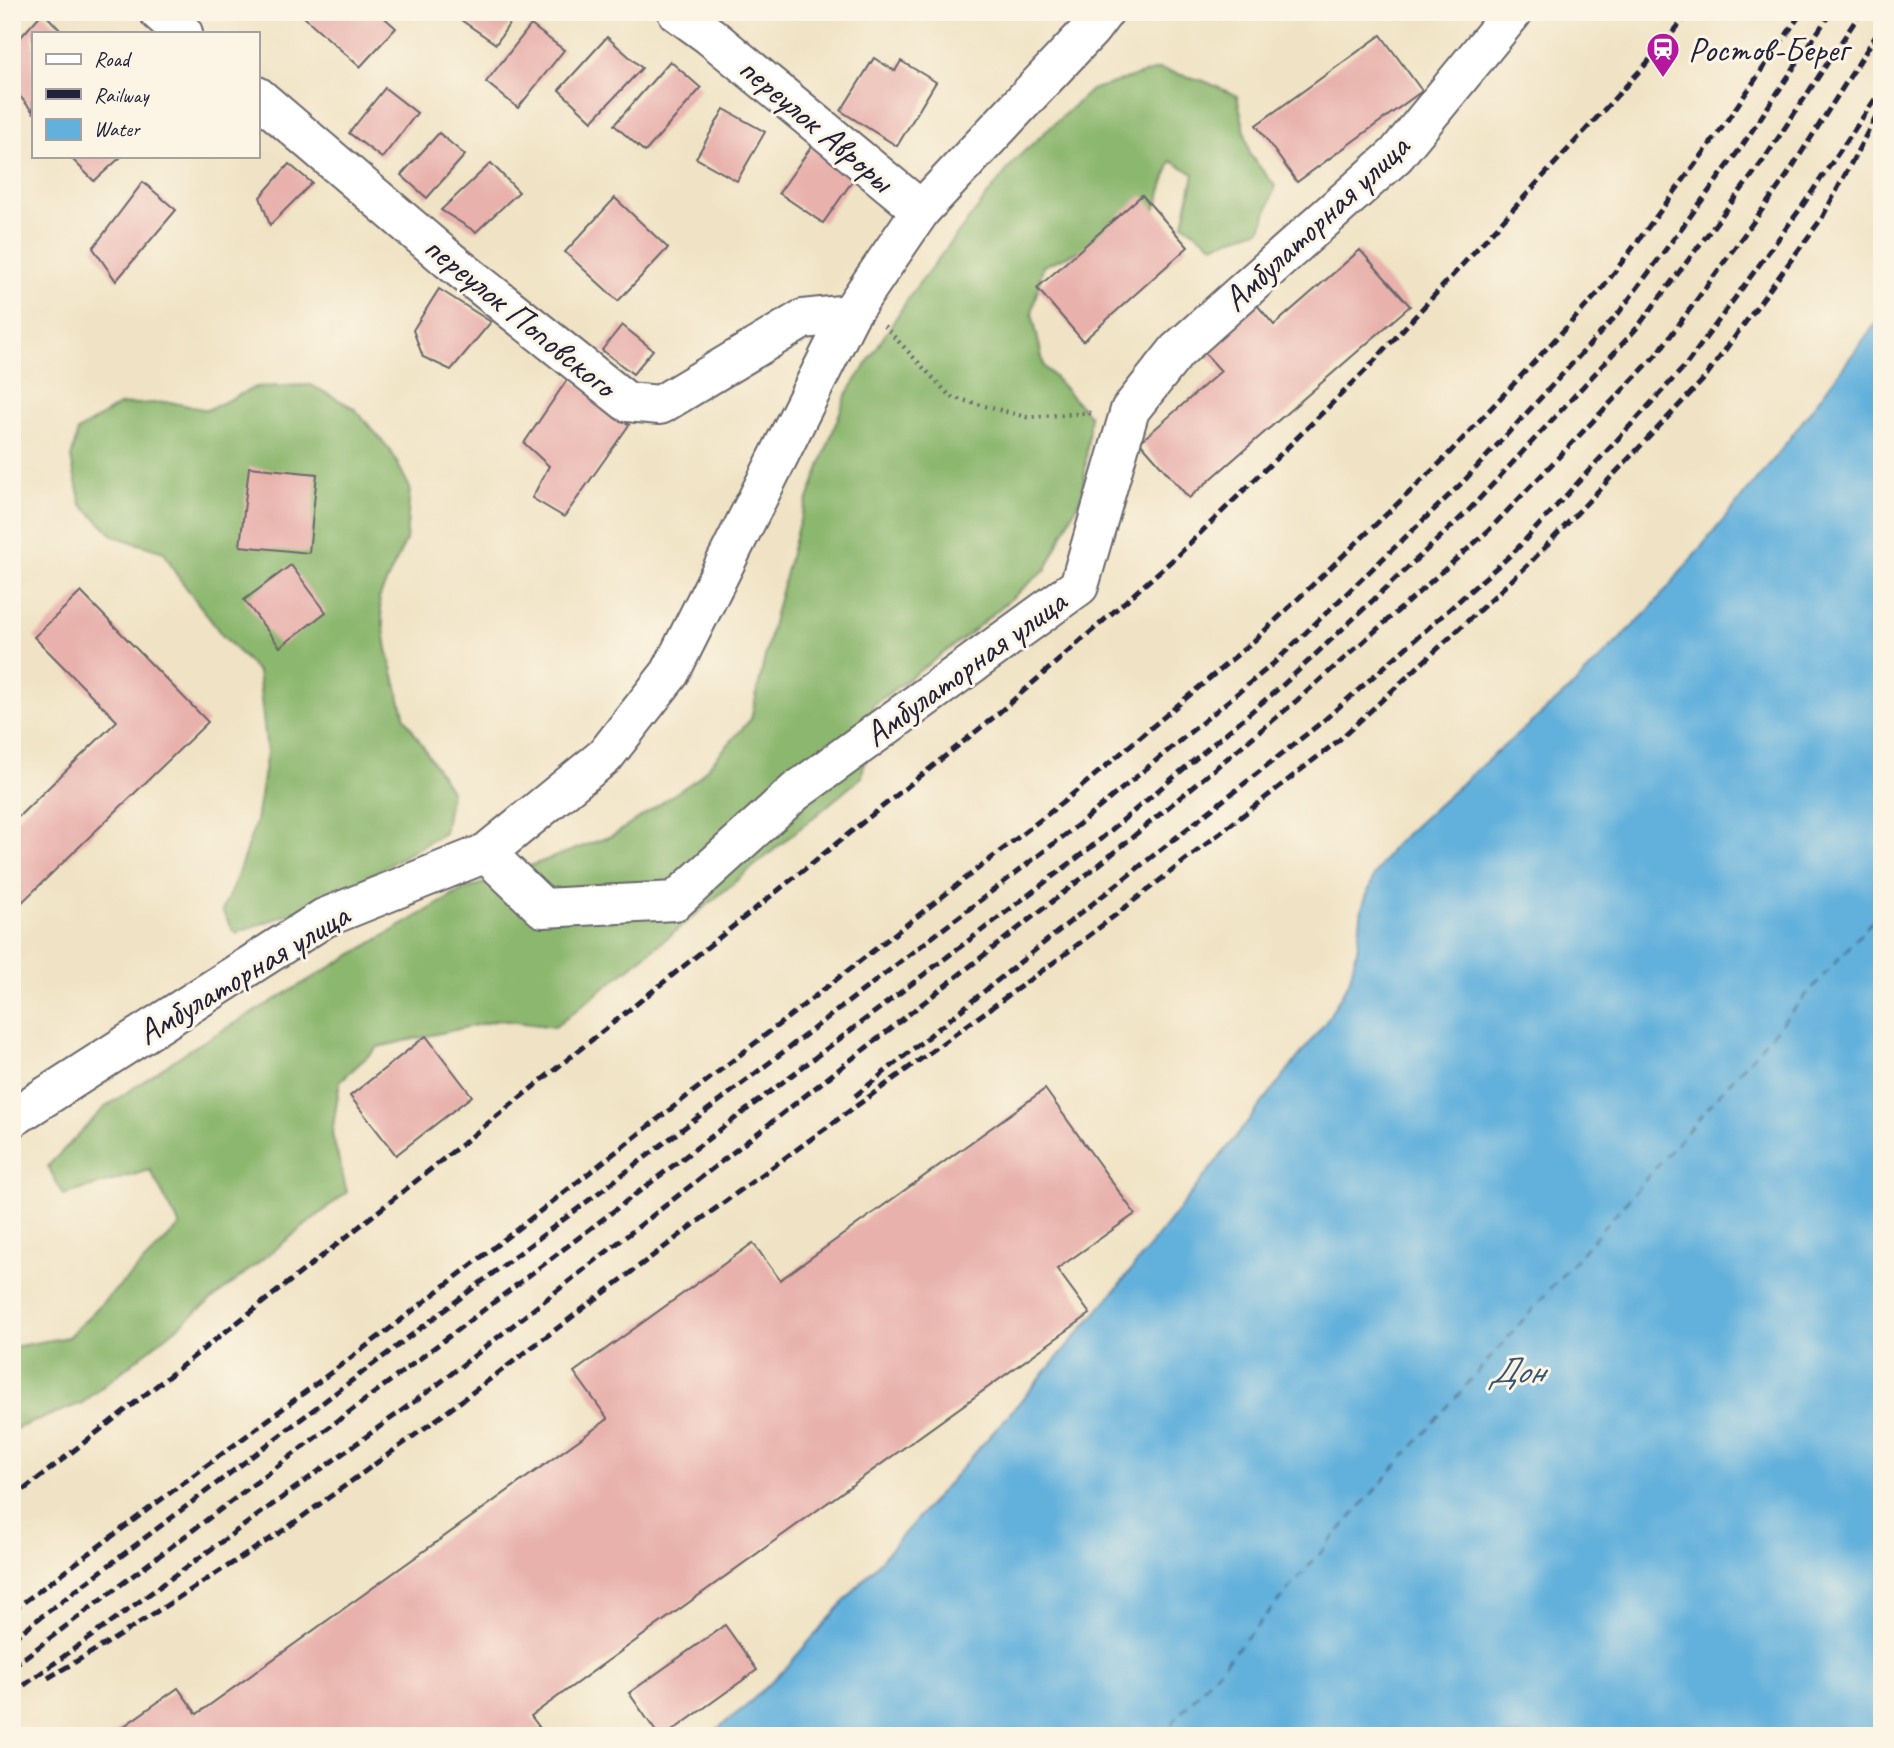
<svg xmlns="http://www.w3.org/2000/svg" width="1894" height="1748" viewBox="0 0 1894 1748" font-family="Caveat,sans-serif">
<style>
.forest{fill:#8cb76e;stroke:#576c54;stroke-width:2}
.water{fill:#62b0dc;stroke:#42698c;stroke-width:2}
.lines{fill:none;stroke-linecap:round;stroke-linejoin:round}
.ferry{stroke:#385473;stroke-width:2;stroke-dasharray:9 7;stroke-linecap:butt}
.building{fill:#e8b1ac}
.minor-casing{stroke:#6a666b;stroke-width:42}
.path{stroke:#6a666b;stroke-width:4.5;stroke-dasharray:2 5;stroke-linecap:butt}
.minor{stroke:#fff;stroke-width:38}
.rail{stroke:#22223b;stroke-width:5;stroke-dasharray:10 5;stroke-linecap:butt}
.labels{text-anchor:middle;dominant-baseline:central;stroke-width:6;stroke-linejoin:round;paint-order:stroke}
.poi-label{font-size:35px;fill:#22223b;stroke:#fcf5e5;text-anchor:start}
.street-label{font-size:35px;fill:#22223b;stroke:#fcf5e5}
.water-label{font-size:37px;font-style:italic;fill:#385473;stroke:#fcf5e5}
</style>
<rect width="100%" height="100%" fill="#fcf5e5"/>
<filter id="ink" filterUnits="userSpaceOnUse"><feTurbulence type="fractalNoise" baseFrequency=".0143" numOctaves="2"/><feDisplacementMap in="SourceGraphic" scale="14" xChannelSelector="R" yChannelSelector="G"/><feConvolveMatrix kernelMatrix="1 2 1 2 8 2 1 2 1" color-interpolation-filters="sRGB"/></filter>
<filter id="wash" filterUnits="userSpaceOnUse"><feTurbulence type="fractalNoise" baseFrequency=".00686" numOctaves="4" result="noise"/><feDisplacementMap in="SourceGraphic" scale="28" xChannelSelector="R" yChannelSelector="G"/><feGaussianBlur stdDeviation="1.57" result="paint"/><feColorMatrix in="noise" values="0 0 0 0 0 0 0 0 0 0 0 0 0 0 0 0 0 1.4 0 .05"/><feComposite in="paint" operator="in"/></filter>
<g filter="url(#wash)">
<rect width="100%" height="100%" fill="#f0e3c5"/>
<g class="forest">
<polygon points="1159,69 1204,81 1237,96 1250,155 1275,186 1261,229 1213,245 1183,224 1194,174 1171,161 1154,214 1101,242 1043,266 1032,313 1044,366 1090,416 1083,492 1046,569 968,635 873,705 862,777 672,934 555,1027 499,1020 378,1047 340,1081 332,1134 347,1192 82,1403 12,1430 12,1347 68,1337 180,1226 150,1170 63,1195 48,1166 104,1108 189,1050 459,892 614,835 698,778 751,719 772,626 798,526 846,396 913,291 1016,159 1091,90"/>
<polygon points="311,385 354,408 391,451 410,488 406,540 379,598 387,649 405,718 451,791 444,833 324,902 235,933 222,911 235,882 256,822 267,752 258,672 222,635 176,574 164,552 114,536 81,504 71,458 78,431 119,405 170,402 207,410 256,387"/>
</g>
<polygon class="water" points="1882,315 1882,1736 708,1736 745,1707 784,1670 1018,1404 1117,1288 1325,1023 1349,982 1357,950 1362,908 1374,876 1393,846 1474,772 1570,689 1650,609 1778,454"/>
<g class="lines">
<polyline class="ferry" points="1161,1736 1792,1011 1882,910"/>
</g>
<g id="blocks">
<g class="building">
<polygon points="43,12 63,33 33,33 33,112 12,87 12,47"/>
<polygon points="308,12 378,12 396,28 360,67 304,17"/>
<polygon points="466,12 517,12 496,44 461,20"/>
<polygon points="531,25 564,50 518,108 486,82"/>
<polygon points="1381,35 1422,91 1297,182 1256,125"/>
<polygon points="607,37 642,68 592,121 559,90"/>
<polygon points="874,58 895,71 901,61 936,82 897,146 841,111"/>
<polygon points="670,61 701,88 645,152 614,125"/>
<polygon points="385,88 417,113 382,158 349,133"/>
<polygon points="724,109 765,132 737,181 696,158"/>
<polygon points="439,133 465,155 427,198 401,175"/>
<polygon points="814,143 858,173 823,223 779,193"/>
<polygon points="69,156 122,156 94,181"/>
<polygon points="491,163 519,192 476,232 441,210"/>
<polygon points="289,164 312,183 270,225 260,197"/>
<polygon points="143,182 176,210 116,281 93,248"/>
<polygon points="1142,195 1188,247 1083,341 1037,288"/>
<polygon points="615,198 668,248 618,301 565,252"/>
<polygon points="1360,250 1410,306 1189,498 1140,442 1221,371 1192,339 1246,292 1274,325"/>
<polygon points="439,289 491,322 451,370 423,357 413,330"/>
<polygon points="622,325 653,350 633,374 602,350"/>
<polygon points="569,377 629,425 564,517 532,498 549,466 524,443"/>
<polygon points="249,467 317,474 309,553 240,546"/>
<polygon points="291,565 326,612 280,647 244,600"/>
<polygon points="81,592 208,722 12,912 12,823 117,721 34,637"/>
<polygon points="426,1036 472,1096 396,1155 350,1096"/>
<polygon points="1045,1089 1135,1214 1057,1269 1090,1314 531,1716 546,1736 110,1736 178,1688 197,1714 608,1419 574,1372 753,1243 780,1280"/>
<polygon points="725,1625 757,1670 665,1736 659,1736 629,1693"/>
</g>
</g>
</g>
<g filter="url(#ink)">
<use href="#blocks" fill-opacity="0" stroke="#6a666b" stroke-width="2"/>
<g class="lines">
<defs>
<g id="minor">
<polyline points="159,12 183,33"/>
<polyline points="677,12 710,36 921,210"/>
<polyline points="257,96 449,260 627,402 660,405 803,319 850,314"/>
<polyline points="486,853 543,908 675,901 795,792 1079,586 1130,410 1177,351 1396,155 1513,12"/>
<polyline points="12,1118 324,918 486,853 605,756 670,673 850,314 921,210 1091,29 1104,12"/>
</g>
</defs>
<use href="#minor" class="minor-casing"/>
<polyline class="path" points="884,326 951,397 1026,417 1091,413"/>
<use href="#minor" class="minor"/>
<g class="rail">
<polyline points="855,1096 1082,912 1322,722 1514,552 1686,365 1803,205 1882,89"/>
<polyline points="12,1499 340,1242 994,717 1177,556 1365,371 1646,64 1690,12"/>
<polyline points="12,1611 392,1327 1062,803 1256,639 1440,463 1602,289 1717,135 1802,12"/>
<polyline points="12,1639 739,1086 1078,825 1274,663 1463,482 1618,314 1740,149 1831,12"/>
<polyline points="12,1667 418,1360 1090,848 1284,684 1469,510 1636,329 1763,161 1861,12"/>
<polyline points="48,1678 114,1639 284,1530 444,1414 708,1214 1072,949 1339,740 1528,565 1703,380 1822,218 1882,105"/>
<polyline points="12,1694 437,1385 1100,864 1295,702 1488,531 1658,353 1786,177 1882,26"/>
</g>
</g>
</g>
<defs>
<symbol id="station-pin" viewBox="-11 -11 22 30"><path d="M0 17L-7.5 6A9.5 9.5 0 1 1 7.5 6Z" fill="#b5179e" stroke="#fcf5e5"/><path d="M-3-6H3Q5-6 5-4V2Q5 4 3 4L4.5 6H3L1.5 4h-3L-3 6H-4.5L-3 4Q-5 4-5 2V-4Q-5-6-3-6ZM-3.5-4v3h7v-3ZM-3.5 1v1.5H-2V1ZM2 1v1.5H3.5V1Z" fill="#fff"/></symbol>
</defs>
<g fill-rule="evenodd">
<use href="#station-pin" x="1644" y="30" width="38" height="52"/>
</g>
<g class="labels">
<g class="poi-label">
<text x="1688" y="49">Ростов-Берег</text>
</g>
<g class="street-label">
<text transform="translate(816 124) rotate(40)">переулок Авроры</text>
<text transform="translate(1316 223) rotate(-43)">Амбулаторная улица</text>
<text transform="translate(520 316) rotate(39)">переулок Поповского</text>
<text transform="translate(965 668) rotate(-36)">Амбулаторная улица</text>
<text transform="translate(243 974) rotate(-31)">Амбулаторная улица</text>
</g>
<g class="water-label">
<text x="1516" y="1370">Дон</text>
</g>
</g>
<rect width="1894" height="1748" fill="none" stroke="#fcf5e5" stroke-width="42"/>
<rect x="32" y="32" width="228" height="126" fill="#fcf5e5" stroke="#a5a1a1" stroke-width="2"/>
<rect x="46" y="54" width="35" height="10" fill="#ffffff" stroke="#a5a1a1" stroke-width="2"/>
<text x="94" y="66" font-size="21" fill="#22223b">Road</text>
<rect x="46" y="89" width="35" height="10" fill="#22223b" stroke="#a5a1a1" stroke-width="2"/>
<text x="94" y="102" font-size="21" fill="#22223b">Railway</text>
<rect x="46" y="119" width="35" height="21" fill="#62b0dc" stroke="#a5a1a1" stroke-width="2"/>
<text x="94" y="136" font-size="21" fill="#22223b">Water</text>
</svg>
